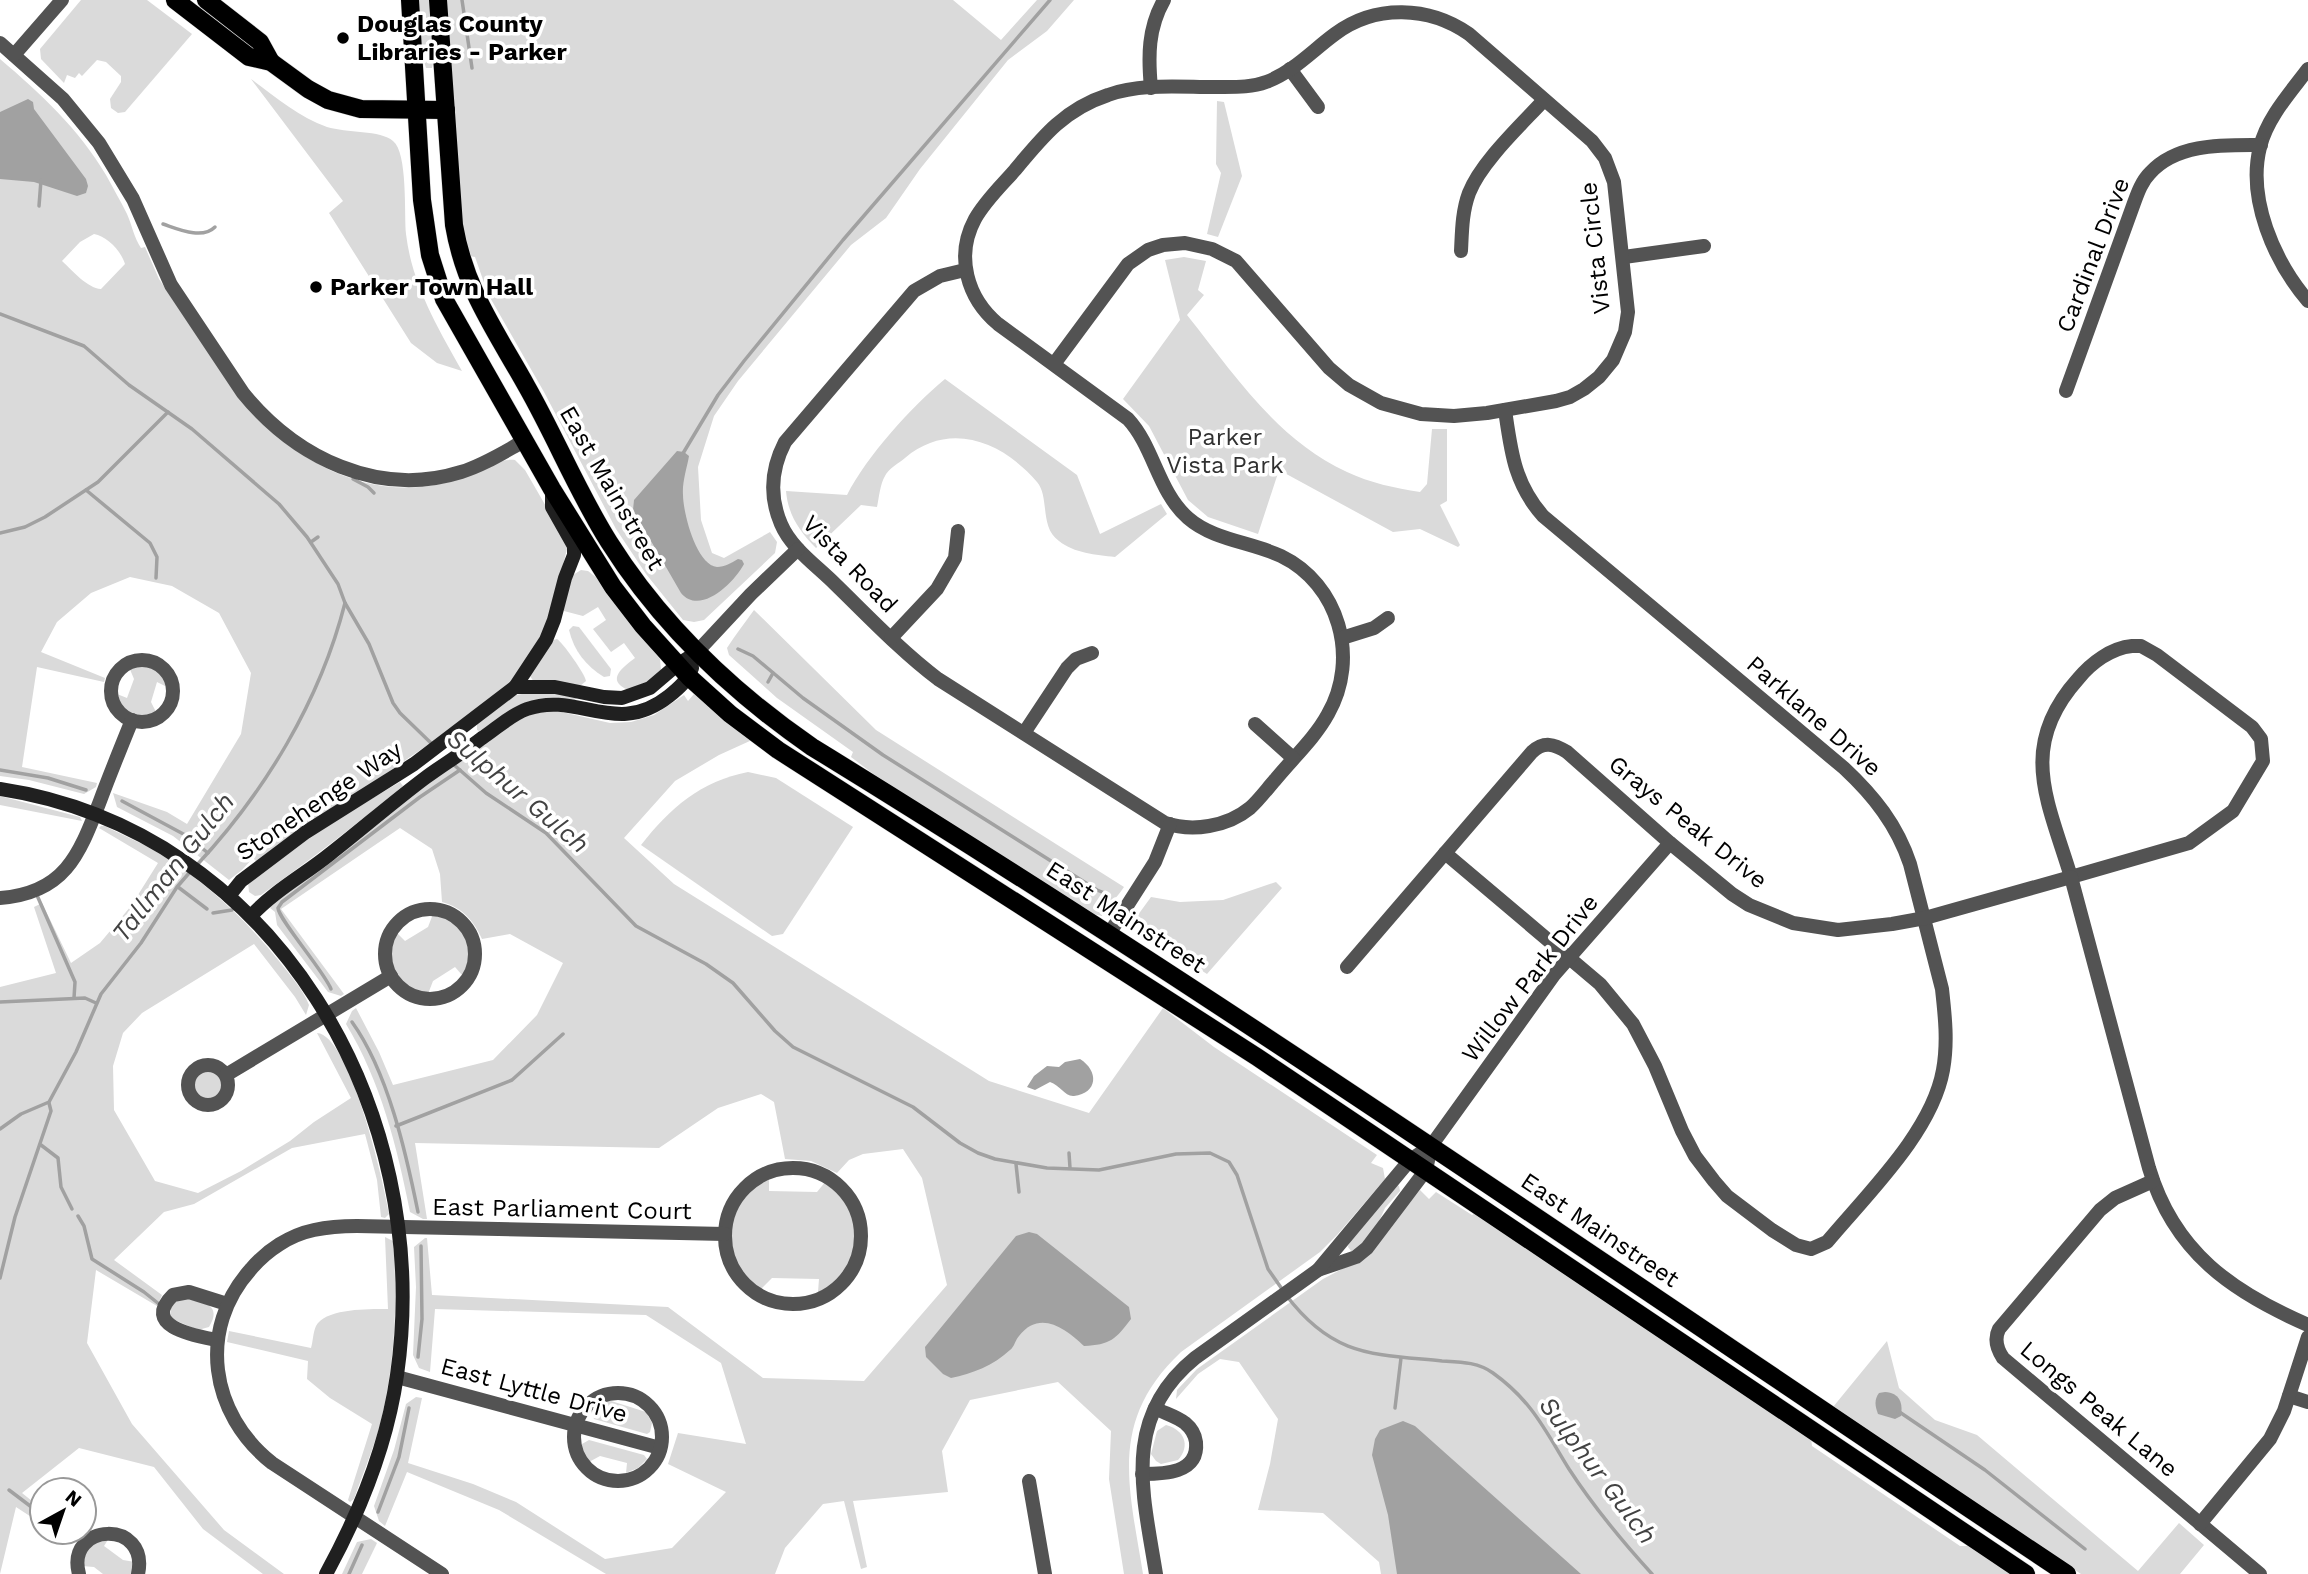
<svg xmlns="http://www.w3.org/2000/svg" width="2308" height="1574" viewBox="0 0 2308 1574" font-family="'Work Sans',sans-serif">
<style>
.green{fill:#dadada;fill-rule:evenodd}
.water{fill:#a1a1a1}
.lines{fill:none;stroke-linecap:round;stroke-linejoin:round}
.stream{stroke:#a1a1a1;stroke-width:3.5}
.primary-casing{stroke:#dbdbdb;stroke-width:19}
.street{stroke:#535353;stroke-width:14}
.secondary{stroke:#202020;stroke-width:14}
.primary{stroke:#000;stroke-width:18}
.poi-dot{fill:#000;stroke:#fff;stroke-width:2.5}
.labels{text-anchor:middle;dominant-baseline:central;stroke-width:7;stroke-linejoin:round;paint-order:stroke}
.poi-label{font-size:24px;font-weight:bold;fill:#000;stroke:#fff;text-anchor:start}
.street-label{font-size:24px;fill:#000;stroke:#fff}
.park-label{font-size:24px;fill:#313131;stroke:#fff}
.water-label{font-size:26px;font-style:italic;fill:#424242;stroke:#fff}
</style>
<rect width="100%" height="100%" fill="#fff"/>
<g class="green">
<polygon points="81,0 147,0 192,34 125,112 118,113 111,108 110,99 121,82 121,76 106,62 97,60 82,76 79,73 75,78 67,75 64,83 41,59 40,49"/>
<polygon points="418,0 430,0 434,59 432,68 426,68 422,54"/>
<polygon points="446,0 953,0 1001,40 1037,0 1074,0 1047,31 1008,60 920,169 886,218 851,245 738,381 714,416 698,467 701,520 712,553 724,558 770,532 777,542 775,553 704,620 694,622 683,620 646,574 616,529 544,392 488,294 475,257 469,256 463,233"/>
<path d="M 0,59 C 40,93 79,129 106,175 C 113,188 120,200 127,214 C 132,225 134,238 141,248 L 145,247 L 159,279 L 237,395 C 284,455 364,503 444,483 C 467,477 491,458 515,460 L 525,470 L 566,541 L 567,549 L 550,617 L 541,641 L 509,684 L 464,720 L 257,862 L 253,858 L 242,870 L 229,880 L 173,836 L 117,807 L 113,793 L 167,812 L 187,824 L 241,734 L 251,673 L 219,613 L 172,586 L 130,577 L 91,593 L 57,622 L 41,652 L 105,678 L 104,682 L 37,667 L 22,767 L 97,783 L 96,787 L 84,794 L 29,780 L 0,776 ZM 94,234 C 107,236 121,251 125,264 L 101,289 C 87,288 73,271 62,261 L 80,242 Z"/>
<path d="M 251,79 C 274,96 299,117 327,127 C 346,133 381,130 393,141 C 408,153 404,214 406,234 C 412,285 438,328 462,371 L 437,363 L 411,343 L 329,213 L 343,201 Z"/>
<polygon points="1217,101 1224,102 1242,176 1218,237 1207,234 1221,173 1216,164"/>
<path d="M 1184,257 L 1206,261 L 1198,290 L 1204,295 L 1187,315 C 1235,375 1275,438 1347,472 C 1370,483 1395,488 1420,492 L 1427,484 L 1432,429 L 1447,429 L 1447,501 L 1440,505 L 1460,545 L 1458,547 L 1420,529 L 1393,532 L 1279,470 L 1258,534 L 1208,517 L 1188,500 L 1149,426 L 1123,399 L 1180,320 L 1165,260 Z"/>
<path d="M 945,379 L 1077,475 L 1100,534 L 1161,504 L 1167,514 L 1115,557 C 1096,555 1074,553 1059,541 C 1039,527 1050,497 1037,482 C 1003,442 950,420 905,458 C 899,463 888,469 885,476 C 880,484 879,498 877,507 L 861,505 L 816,548 C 800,532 788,515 786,491 L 847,495 C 867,456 911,407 945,379 Z"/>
<path d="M 581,570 L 588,571 L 597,578 L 625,617 L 660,659 L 661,671 L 653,681 L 628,690 C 605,680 623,667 635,658 L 624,643 L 611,652 L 593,629 L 606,620 L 598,607 L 583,616 L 564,611 L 562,606 L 573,575 Z"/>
<path d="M 754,610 L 876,730 L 1124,887 C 1119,895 1104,911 1102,916 L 1093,914 L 876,776 L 851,757 L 853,752 L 777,698 L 729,655 L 727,648 C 735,635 745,623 754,610 Z"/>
<path d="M 573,626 L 579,627 L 611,669 L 610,676 L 604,677 C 586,666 574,651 569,630 Z"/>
<path d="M 557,639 C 563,643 585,674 586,681 L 580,686 L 534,682 L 530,676 L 553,640 Z"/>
<path d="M 136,665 C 152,664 161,669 169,684 L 167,687 L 157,682 L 151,702 L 156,712 C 140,723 124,714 116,698 L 117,694 L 127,698 L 134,679 L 129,667 Z"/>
<polygon points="540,691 578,697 575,700 544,699 479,731 477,730 477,722 516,695"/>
<path d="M 694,694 L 752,740 L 719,755 L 675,781 L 624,838 L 674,884 L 989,1081 L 1089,1113 L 1163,1008 L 1214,1047 L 1377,1155 L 1371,1163 L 1383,1168 L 1385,1179 L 1337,1235 L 1320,1252 L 1181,1352 C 1108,1421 1129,1486 1143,1574 L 1124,1574 L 1109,1479 L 1111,1431 L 1058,1382 L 970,1400 L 942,1451 L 948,1492 L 853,1501 L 867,1567 L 861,1569 L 844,1501 L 823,1504 L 785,1548 L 775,1574 L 606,1574 L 499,1510 L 407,1472 L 385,1526 L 379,1521 L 374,1506 L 394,1450 L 406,1404 L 416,1397 L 422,1398 L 408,1463 L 473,1484 L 516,1502 L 605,1559 L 672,1548 L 726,1492 L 668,1464 L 678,1433 L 746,1444 L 721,1363 L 646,1315 L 435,1309 L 430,1372 L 419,1368 L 413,1355 L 416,1287 L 414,1247 L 425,1238 L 427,1238 L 432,1295 L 668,1307 L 763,1378 L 864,1381 L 947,1285 L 922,1178 L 903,1149 L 863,1154 L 849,1160 L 837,1173 L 811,1161 L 785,1159 L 774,1102 L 761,1094 L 718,1108 L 659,1148 L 415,1143 L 427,1219 L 423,1219 L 410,1212 C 397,1147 381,1082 346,1024 L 352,1011 L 356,1008 L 379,1052 L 393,1085 L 493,1060 L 537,1015 L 563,963 L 510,934 L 482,939 C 474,921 463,908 442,902 L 440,874 L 432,849 L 400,828 L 281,909 L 344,994 L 341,996 L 328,992 L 277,925 L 275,912 L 270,908 L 273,903 L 427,782 L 523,716 L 549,711 L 562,712 L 610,723 L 631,722 L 654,715 L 684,695 L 688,701 Z"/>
<path d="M 748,772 L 776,778 L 853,827 L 783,934 L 772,936 L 641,845 C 670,808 701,781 748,772 Z"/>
<path d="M 400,782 L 403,786 C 357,824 310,860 261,895 L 255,896 L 249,892 L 248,882 L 317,831 Z"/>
<polygon points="0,796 80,817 82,821 0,805"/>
<path d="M 101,826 L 105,826 C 124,836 145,844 163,856 C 207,883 247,921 279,961 C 289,974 303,989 309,1005 L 306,1015 L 295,997 L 254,944 L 142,1013 L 123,1033 L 113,1066 L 114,1110 L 155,1181 L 198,1193 L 241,1171 L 290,1141 L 314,1122 L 351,1098 L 317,1033 C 350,1035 384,1183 389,1214 L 385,1218 L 381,1217 L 377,1180 L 365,1134 L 292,1148 L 194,1204 L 164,1212 L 114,1260 L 162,1295 L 157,1306 L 96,1270 L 87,1343 L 132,1424 L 224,1530 L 284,1574 L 263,1574 L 203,1529 L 154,1467 L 79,1448 L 22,1493 L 42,1509 L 42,1524 L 16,1507 L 0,1574 L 0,987 L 56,973 L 34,907 L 42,903 L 71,963 L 100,943 L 131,906 L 158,863 L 99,828 Z"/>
<polygon points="1276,882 1282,888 1207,974 1140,931 1135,919 1151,897 1180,902 1223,900"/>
<path d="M 433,914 C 464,914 482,951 462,975 L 455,967 L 433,981 L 428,994 C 401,996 375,953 397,933 L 405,941 L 428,927 Z"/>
<circle cx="208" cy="1085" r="16"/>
<path d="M 763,1178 L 769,1179 L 769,1191 L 817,1192 L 826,1181 C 870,1203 864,1273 822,1293 L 818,1292 L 819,1279 L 772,1278 L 761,1289 C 715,1264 726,1205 763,1178 Z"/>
<polygon points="1397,1185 1399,1186 1400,1191 1385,1208 1375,1230 1357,1251 1352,1252 1348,1247 1349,1242"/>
<polygon points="1420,1190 1429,1199 1436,1192 1472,1215 1476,1213 1811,1438 1812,1446 1960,1546 1970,1546 2012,1574 1381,1574 1379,1562 1323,1513 1258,1510 1270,1464 1278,1419 1239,1362 1220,1359 1198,1374 1176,1399 1177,1390 1197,1369 1323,1279 1363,1258"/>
<path d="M 385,1237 L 393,1241 C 398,1303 395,1368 379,1428 C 372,1452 362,1476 354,1499 L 350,1502 L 348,1500 L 372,1424 L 330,1398 L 307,1379 L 308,1361 L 227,1342 L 229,1331 L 311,1348 C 313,1342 313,1332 316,1326 C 325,1308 371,1309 388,1309 Z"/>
<path d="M 186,1296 C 203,1302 223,1305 209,1327 L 198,1330 L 170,1318 L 171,1304 Z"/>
<polygon points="1887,1341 1899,1388 1935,1420 1977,1435 2138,1571 2179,1523 2204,1545 2180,1574 2081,1574 1833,1407"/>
<polygon points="608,1400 646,1412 652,1423 650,1432 647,1434 594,1419 591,1411 604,1401"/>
<path d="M 1166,1425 C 1184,1430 1191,1445 1178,1460 L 1161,1464 L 1156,1461 L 1151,1454 L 1157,1431 Z"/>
<polygon points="589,1440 644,1455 647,1459 638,1468 626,1473 627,1463 600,1456 589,1462 582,1451 582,1444"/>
<polygon points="109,1538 104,1546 123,1560 135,1562 133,1574 103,1574 94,1567 82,1566 88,1545"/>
<polygon points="371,1539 377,1543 362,1574 342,1574 357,1542"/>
</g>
<g class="water">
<polygon points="28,99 33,102 34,109 86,179 88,186 86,193 77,196 34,182 0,179 0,112"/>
<path d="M 677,451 L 684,452 L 689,456 C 687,468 682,482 683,495 C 683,512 696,565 717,567 C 725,567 731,563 738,559 L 742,560 L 744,564 C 734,583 700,616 681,593 L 633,510 L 634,500 Z"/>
<path d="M 1080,1059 C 1099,1071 1098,1093 1074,1096 C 1065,1097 1060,1085 1050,1082 L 1035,1090 L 1027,1087 L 1034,1076 L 1047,1066 L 1059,1067 L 1065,1062 Z"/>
<path d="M 1029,1232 L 1037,1234 L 1129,1307 L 1131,1319 C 1116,1339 1110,1345 1084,1346 C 1066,1329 1040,1309 1019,1336 C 1015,1340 1015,1346 1010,1350 C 994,1365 972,1374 951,1378 L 943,1374 L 926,1357 L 925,1347 L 1016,1236 Z"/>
<path d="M 1885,1392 C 1900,1393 1903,1403 1901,1416 L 1895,1419 L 1878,1414 C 1875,1406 1874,1400 1879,1393 Z"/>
<polygon points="1403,1421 1415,1426 1581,1574 1397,1574 1388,1515 1372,1455 1375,1439 1380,1430"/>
</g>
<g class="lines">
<g class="stream">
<polyline points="462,0 472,68"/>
<polyline points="39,206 41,180"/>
<path d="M 163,224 C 178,229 202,240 215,227"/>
<polyline points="0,314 84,346 129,385 192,429 279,504 307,537 338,584 345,603 369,644 393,703 400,713 432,744"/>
<polyline points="682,455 718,395 744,361 843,240 1050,0"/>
<polyline points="353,479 368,487 374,493"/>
<polyline points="86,490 150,543 157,557 156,578"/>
<polyline points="0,533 25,527 45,517 98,482 168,412"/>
<polyline points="311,542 318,537"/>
<polyline points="738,649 753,656 803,698 883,755 1097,890 1107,894"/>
<polyline points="768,682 773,673"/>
<polyline points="453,764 486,793 546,833 636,926 706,964 733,983 775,1031 793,1047 913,1107 960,1143 978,1153 995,1159 1047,1168 1099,1170 1176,1154 1210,1153 1229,1162 1237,1175 1268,1269 1282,1289"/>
<polyline points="0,770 48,778 86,790"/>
<polyline points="122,801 187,836 208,853"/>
<path d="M 196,866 C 265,792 320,701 345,603"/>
<polyline points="178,887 207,909"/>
<polyline points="36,893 75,982 74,998"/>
<polyline points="213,913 232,910"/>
<path d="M 331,989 C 323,970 279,920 278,908 L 282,902 L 420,797 L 460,770"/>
<polyline points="0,1002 85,998 96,1003"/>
<path d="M 352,1022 C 388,1072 406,1153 418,1212"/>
<polyline points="396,1126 512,1080 563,1034"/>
<polyline points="0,1129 21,1114 49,1102 76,1052 101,994 141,943 177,887 190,872"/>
<polyline points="41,1145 58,1158 61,1187 72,1209"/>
<polyline points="1069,1153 1070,1168"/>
<polyline points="1016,1164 1019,1192"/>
<polyline points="78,1216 84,1226 92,1259 144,1292 159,1304"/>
<polyline points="0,1278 15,1217 51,1111 49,1103"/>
<path d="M 1286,1295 C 1333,1357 1372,1354 1442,1361 C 1460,1362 1478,1362 1493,1373 C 1532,1401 1545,1430 1569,1469 C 1593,1506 1622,1541 1652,1574"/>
<polyline points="418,1357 422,1319 421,1246"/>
<polyline points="1395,1408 1401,1358"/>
<polyline points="1898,1411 1985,1470 2085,1549"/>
<polyline points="9,1490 42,1515"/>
<polyline points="378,1512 399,1457 409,1408"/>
<polyline points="67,1532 78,1539"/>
<polyline points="349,1574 362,1545"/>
</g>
<defs>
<g id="primary">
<polyline points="175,0 249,57 271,62 308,89 328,100 361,109 446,110"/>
<polyline points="206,0 260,42 271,62"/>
<polyline points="410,0 422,200 430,255 444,299 552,489 613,587 643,626 689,677 730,714 778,750 1257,1057 2026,1574"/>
<path d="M 438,0 L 454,225 C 465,290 496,331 527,387 C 556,438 578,493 609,542 C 662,626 731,691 812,747 C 1239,1009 1650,1296 2067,1574"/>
</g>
</defs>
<use href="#primary" class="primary-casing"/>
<g class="street">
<path d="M 0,43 L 63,99 L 99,143 L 133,199 L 171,285 L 243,393 C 296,458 378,498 461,472 C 484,465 504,452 524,441"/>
<polyline points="14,55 62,0"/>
<polyline points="1290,69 1318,107"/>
<path d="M 2308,69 C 2290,93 2267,118 2260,147 C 2247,199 2274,261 2308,301"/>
<path d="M 1151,88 C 1148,56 1148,28 1164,0"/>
<path d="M 1461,251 C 1462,231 1462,212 1469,193 C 1481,162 1521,125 1544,100"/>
<polyline points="1624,257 1704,246"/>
<path d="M 965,270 L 940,276 L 914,291 L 785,442 C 771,469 769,496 781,524 C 791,548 817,566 835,584 C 868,616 901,651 938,679 L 1165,823 C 1192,832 1227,827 1250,808 C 1259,800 1267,789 1275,780 C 1292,759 1315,738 1328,714 C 1360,658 1339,584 1281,556 C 1251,542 1213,540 1188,518 C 1158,492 1154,447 1128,419 L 998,324 C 967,298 955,256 975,219 C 985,201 1001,186 1015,170 C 1043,136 1065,109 1108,95 C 1144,82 1187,88 1224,87 C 1238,87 1253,87 1266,82 C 1292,73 1313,50 1335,34 C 1375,4 1429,6 1469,34 L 1592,141 L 1605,158 L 1614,182 L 1628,312 L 1625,332 L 1613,360 L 1599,377 L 1584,389 L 1570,397 L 1556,401 L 1487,413 L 1454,416 L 1421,414 L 1381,403 L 1349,385 L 1329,368 L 1236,261 L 1212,249 L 1185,243 L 1163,245 L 1148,250 L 1128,264 L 1054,364"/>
<path d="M 2066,391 L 2134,203 C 2138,192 2142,181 2150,173 C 2177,143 2223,145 2261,145"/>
<polyline points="891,638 937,589 955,558 958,531"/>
<polyline points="1342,638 1374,628 1388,618"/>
<path d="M 2132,646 L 2141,646 L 2157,655 L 2252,727 L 2261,739 L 2263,761 L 2233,811 L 2189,843 L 2071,877 C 2048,801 2017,747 2078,679 C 2091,663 2111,648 2132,646 Z"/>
<polyline points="696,653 751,594 798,549"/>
<circle cx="142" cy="691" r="31"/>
<polyline points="1255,724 1293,758"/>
<polyline points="1024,733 1067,668 1076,659 1092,653"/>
<path d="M 1445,853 L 1600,984 L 1633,1024 L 1655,1066 L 1682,1131 L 1695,1156 L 1714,1181 L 1727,1196 L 1772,1230 L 1796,1245 L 1811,1249 L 1827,1242 C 1867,1194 1932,1132 1943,1070 C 1948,1043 1945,1016 1942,989 L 1910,864 C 1897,825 1874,796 1844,768 L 1543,516 C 1514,483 1511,451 1505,410"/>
<path d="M 0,898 C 65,893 79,855 100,801 C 110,774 121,747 132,720"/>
<circle cx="430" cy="954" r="45"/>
<polyline points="1109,934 1155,862 1170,824"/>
<path d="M 1347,967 L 1532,752 C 1544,741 1554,744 1567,752 L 1670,843 L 1732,894 L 1749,905 L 1793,923 L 1838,930 L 1892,924 L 1925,918 L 2071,877 L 2149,1168 C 2174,1252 2232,1292 2308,1325"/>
<circle cx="208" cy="1085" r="20"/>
<polyline points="226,1075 391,976"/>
<circle cx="793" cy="1236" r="68"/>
<path d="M 2153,1181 L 2115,1198 L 2100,1210 L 1999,1329 C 1994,1339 1997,1349 2003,1358 L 2260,1574"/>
<polyline points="1318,1270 1356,1257 1367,1248 1426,1170 1431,1146"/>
<path d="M 217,1340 C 197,1336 140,1327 173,1295 L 189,1292 L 227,1304"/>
<polyline points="397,1377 660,1448"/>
<circle cx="618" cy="1437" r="44"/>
<polyline points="2289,1396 2308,1402"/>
<path d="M 1142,1474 C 1163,1474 1199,1474 1196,1442 C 1195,1434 1191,1428 1185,1423 C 1176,1416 1164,1413 1155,1408"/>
<polyline points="1029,1481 1045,1574"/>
<polyline points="2200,1524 2270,1439 2284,1411 2308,1337"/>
<path d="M 79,1574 C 65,1522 150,1519 138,1574"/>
<path d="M 442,1574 L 272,1463 C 210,1414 197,1329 251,1269 C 267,1250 290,1235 314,1230 C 328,1227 343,1226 357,1226 L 725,1234"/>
<path d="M 1156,1574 C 1143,1493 1121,1418 1195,1358 L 1318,1270 L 1410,1160 L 1431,1146 L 1554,975 L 1670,843"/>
</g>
<g class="secondary">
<polyline points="515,687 546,640 554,620 565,578 574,555 574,546 552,507 552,489"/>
<path d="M 0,789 C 276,831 435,1111 397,1375 C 387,1445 360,1512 326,1574"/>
<polyline points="229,896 241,881 306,832 414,764 515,687 555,687 604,697 622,698 650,688 677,665 696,653"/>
<path d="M 251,916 C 274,891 304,875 330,854 C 362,829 393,802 425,778 C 444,764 464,752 482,738 C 496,729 510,715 527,709 C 579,691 616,738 669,696 C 679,688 688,680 692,668"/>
</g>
<use href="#primary" class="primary"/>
</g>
<g class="poi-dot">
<circle cx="343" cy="38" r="7"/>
<circle cx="316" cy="287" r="7"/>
</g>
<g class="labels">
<g class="poi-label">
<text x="357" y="24">Douglas County<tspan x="357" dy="28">Libraries - Parker</tspan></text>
<text x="330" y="287">Parker Town Hall</text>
</g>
<g class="street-label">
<text transform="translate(1595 248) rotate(-96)">Vista Circle</text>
<text transform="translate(2093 255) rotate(-69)">Cardinal Drive</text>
<text transform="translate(612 488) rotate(60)">East Mainstreet</text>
<text transform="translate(850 564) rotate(46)">Vista Road</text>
<text transform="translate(1814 716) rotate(41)">Parklane Drive</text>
<text transform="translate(319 801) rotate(-34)">Stonehenge Way</text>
<text transform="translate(1688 822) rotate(39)">Grays Peak Drive</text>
<text transform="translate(1126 917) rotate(33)">East Mainstreet</text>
<text transform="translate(1530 978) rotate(-52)">Willow Park Drive</text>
<text transform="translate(562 1209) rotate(1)">East Parliament Court</text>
<text transform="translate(1600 1230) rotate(34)">East Mainstreet</text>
<text transform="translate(534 1390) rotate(15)">East Lyttle Drive</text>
<text transform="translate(2099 1409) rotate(40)">Longs Peak Lane</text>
</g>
<g class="park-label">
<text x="1225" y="437">Parker<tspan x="1225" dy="28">Vista Park</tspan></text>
</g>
<g class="water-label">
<text transform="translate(518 791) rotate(40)">Sulphur Gulch</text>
<text transform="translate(173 867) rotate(-52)">Tallman Gulch</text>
<text transform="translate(1598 1470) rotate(53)">Sulphur Gulch</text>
</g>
</g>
<g transform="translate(63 1511) rotate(40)"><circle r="33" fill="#ffffff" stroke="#999999" stroke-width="2"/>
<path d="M0-5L12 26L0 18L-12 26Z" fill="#000000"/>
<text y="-10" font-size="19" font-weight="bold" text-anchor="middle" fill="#000000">N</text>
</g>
</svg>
